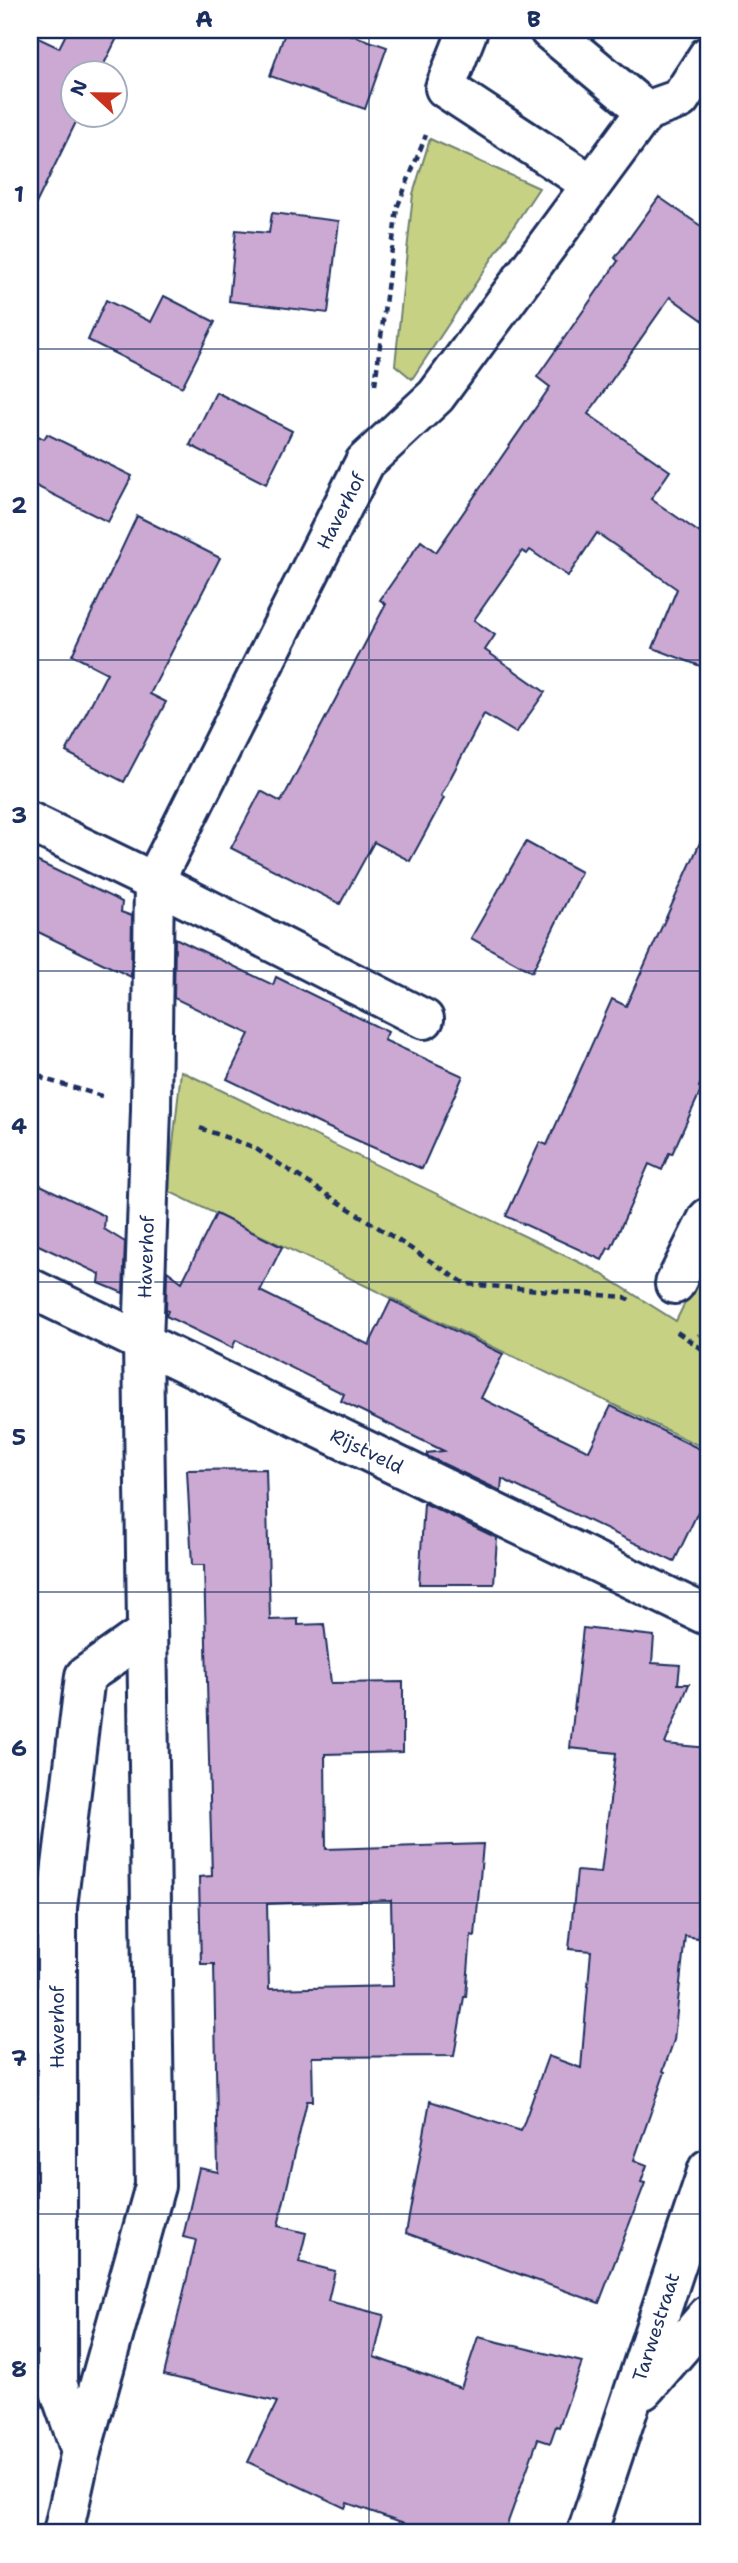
<svg xmlns="http://www.w3.org/2000/svg" width="738" height="2563" viewBox="0 0 738 2563" font-family="'Shantell Sans',sans-serif">
<style>
.green{fill:#c6d184;stroke:#708071;stroke-width:2}
.building{fill:#cca9d3;stroke:#1b2f5e;stroke-width:2;fill-rule:evenodd}
.lines{fill:none;stroke-linecap:round;stroke-linejoin:round}
.minor-casing{stroke:#1b2f5e;stroke-width:44}
.path{stroke:#1b2f5e;stroke-width:4.5;stroke-dasharray:7 5;stroke-linecap:butt}
.minor{stroke:#fff;stroke-width:38}
.grid{fill:none;stroke:#1b2f5e;stroke-width:2;stroke-opacity:0.55}
.labels{text-anchor:middle;dominant-baseline:central;stroke-width:5;stroke-linejoin:round;paint-order:stroke}
.street-label{font-size:19px;fill:#1b2f5e;stroke:#fff}
.neatline{fill:none;stroke:#1b2f5e;stroke-width:2.5}
.grid-label{font-size:23px;text-anchor:middle;font-weight:bold;fill:#1b2f5e}
</style>
<rect width="100%" height="100%" fill="#fff"/>
<filter id="ink" filterUnits="userSpaceOnUse"><feTurbulence type="fractalNoise" baseFrequency=".0143" numOctaves="2"/><feDisplacementMap in="SourceGraphic" scale="14" xChannelSelector="R" yChannelSelector="G"/><feConvolveMatrix kernelMatrix="1 2 1 2 8 2 1 2 1" color-interpolation-filters="sRGB"/></filter>
<g filter="url(#ink)">
<g class="green">
<polygon points="430,139 539,188 412,379 395,365 413,194"/>
<polygon points="181,1071 595,1270 676,1321 708,1256 708,1339 697,1334 708,1341 708,1450 168,1191"/>
</g>
<g class="building">
<polygon points="68,30 121,30 99,74 74,74 74,116 79,116 30,216 30,34 59,48"/>
<polygon points="286,30 337,30 387,47 365,109 270,76"/>
<polygon points="659,197 708,231 708,324 670,297 588,414 670,471 651,499 700,533 706,516 708,517 708,669 653,648 677,589 597,533 568,576 530,550 527,554 522,551 474,620 495,635 485,650 545,692 516,733 484,714 441,796 444,798 410,861 374,842 340,904 231,848 261,791 281,802 386,604 380,600 421,541 436,552 550,387 537,377 618,261 615,258"/>
<polygon points="272,213 339,221 328,313 229,301 236,230 269,233"/>
<polygon points="164,296 215,322 182,387 88,340 106,300 151,322"/>
<polygon points="216,392 292,431 266,484 190,445"/>
<polygon points="30,432 44,439 47,434 132,476 108,522 30,483"/>
<polygon points="137,516 220,558 150,694 166,702 124,782 66,752 107,673 72,655"/>
<polygon points="708,825 708,1066 699,1087 702,1088 672,1154 669,1153 662,1170 649,1164 611,1249 608,1248 602,1260 506,1216 540,1142 547,1145 612,999 626,1006"/>
<polygon points="526,842 581,872 532,972 471,938"/>
<polygon points="30,858 122,902 121,912 132,916 131,977 30,928"/>
<polygon points="175,938 273,985 276,977 388,1032 384,1040 463,1076 422,1169 320,1124 227,1079 249,1034 174,998"/>
<polygon points="30,1180 105,1216 104,1229 125,1242 123,1293 99,1283 100,1274 30,1241"/>
<polygon points="216,1214 282,1247 260,1291 369,1345 391,1300 503,1354 481,1398 535,1425 589,1451 611,1406 708,1453 708,1491 674,1562 502,1479 501,1491 427,1456 427,1453 444,1451 341,1401 344,1394 236,1340 232,1348 166,1316 168,1311 166,1310 167,1271 182,1282"/>
<path d="M 266,1469 L 270,1620 L 298,1619 L 298,1625 L 324,1624 L 331,1683 L 403,1682 L 403,1752 L 325,1754 L 326,1849 L 483,1844 L 475,1936 L 471,1935 L 466,1997 L 464,1997 L 454,2056 L 312,2057 L 313,2101 L 307,2101 L 278,2226 L 306,2233 L 299,2262 L 335,2271 L 328,2301 L 384,2315 L 374,2357 L 461,2388 L 478,2337 L 582,2362 L 559,2427 L 556,2426 L 550,2443 L 538,2439 L 504,2533 L 433,2533 L 347,2503 L 345,2508 L 248,2462 L 277,2402 L 164,2375 L 196,2240 L 183,2237 L 199,2168 L 218,2172 L 214,1964 L 201,1964 L 199,1877 L 212,1876 L 204,1565 L 192,1565 L 187,1470 ZM 391,1900 L 393,1986 L 269,1989 L 267,1904 Z"/>
<polygon points="424,1503 497,1538 494,1584 419,1584"/>
<polygon points="583,1628 654,1636 652,1663 680,1665 678,1684 689,1684 665,1744 708,1748 708,1857 698,1938 685,1936 674,2040 663,2071 665,2072 634,2160 647,2165 641,2182 645,2183 599,2303 406,2233 430,2101 521,2131 548,2056 581,2068 591,1951 569,1949 577,1871 601,1873 616,1753 570,1748"/>
</g>
<g class="lines">
<defs>
<g id="minor">
<polyline points="468,30 445,88 591,184"/>
<polyline points="646,111 680,99 708,56"/>
<polyline points="30,822 154,882 424,1019"/>
<polyline points="675,1284 708,1218"/>
<polyline points="30,1288 704,1614"/>
<polyline points="643,2390 708,2315"/>
<polyline points="81,2451 57,2383 57,1907 85,1676 147,1632"/>
<polyline points="63,2533 81,2451 155,2186 143,1343 151,1110 154,882 365,462 436,396 646,111 549,30"/>
<polyline points="587,2533 708,2169"/>
</g>
</defs>
<use href="#minor" class="minor-casing"/>
<g class="path">
<polyline points="375,385 397,208 426,135"/>
<polyline points="30,1067 44,1079 102,1096"/>
<polyline points="200,1128 253,1147 466,1284 625,1297 629,1300"/>
<polyline points="677,1332 708,1353"/>
</g>
<use href="#minor" class="minor"/>
</g>
</g>
<path class="grid" d="M 369,30 L 369,2533M 30,349 L 708,349M 30,660 L 708,660M 30,971 L 708,971M 30,1282 L 708,1282M 30,1592 L 708,1592M 30,1903 L 708,1903M 30,2214 L 708,2214"/>
<g class="labels">
<g class="street-label">
<text transform="translate(341 511) rotate(-63)">Haverhof</text>
<text transform="translate(146 1257) rotate(-88)">Haverhof</text>
<text transform="translate(367 1451) rotate(26)">Rijstveld</text>
<text transform="translate(57 2027) rotate(-90)">Haverhof</text>
<text transform="translate(656 2327) rotate(-72)">Tarwestraat</text>
</g>
</g>
<rect width="738" height="2563" fill="none" stroke="#fff" stroke-width="77"/>
<g transform="translate(94 94) rotate(292)"><circle r="33" fill="#ffffff" stroke="#a4acbf" stroke-width="2"/>
<path d="M0-5L12 26L0 18L-12 26Z" fill="#c8321e"/>
<text y="-10" font-size="19" font-weight="bold" text-anchor="middle" fill="#1b2f5e">N</text>
</g>
<rect x="38" y="38" width="662" height="2486" class="neatline"/>
<g class="grid-label">
<text x="204" y="27">A</text>
<text x="534" y="27">B</text>
<text x="19" y="202">1</text>
<text x="19" y="513">2</text>
<text x="19" y="823">3</text>
<text x="19" y="1134">4</text>
<text x="19" y="1445">5</text>
<text x="19" y="1756">6</text>
<text x="19" y="2066">7</text>
<text x="19" y="2377">8</text>
</g>
</svg>
